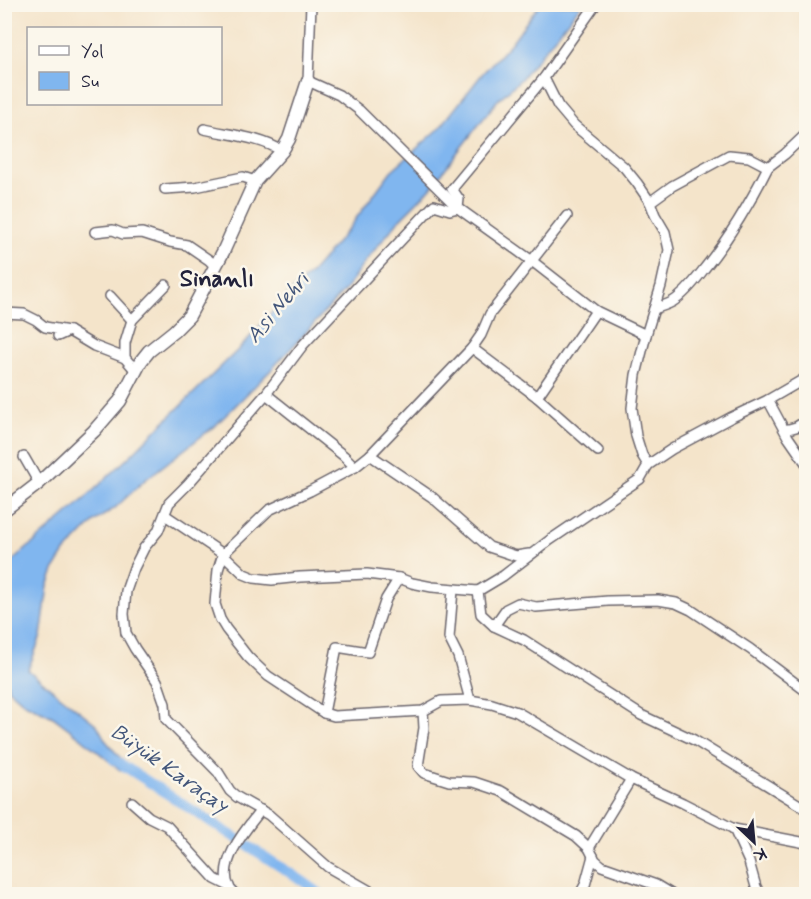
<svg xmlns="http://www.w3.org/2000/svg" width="811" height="899" viewBox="0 0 811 899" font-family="Mynerve,sans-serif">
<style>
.water{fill:#80b6ef;stroke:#516c95;stroke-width:1.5}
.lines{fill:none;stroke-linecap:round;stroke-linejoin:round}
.river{stroke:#80b6ef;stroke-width:10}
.minor-casing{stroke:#6c666d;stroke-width:12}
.major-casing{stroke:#6c666d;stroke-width:15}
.minor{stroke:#fff;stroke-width:9}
.major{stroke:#fff;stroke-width:12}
.labels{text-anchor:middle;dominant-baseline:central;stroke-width:5;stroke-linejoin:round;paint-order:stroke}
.water-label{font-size:22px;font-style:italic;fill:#43567a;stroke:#fbf7ec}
.quarter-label{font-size:24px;font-weight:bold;fill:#22223b;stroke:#fbf7ec}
</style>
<rect width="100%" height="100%" fill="#fbf7ec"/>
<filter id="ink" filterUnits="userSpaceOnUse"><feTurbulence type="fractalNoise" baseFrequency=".0167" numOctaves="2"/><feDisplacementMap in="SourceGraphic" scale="12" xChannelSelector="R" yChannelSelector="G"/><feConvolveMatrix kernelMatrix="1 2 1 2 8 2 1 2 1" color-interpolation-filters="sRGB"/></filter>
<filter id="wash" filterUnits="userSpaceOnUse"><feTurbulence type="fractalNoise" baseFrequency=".008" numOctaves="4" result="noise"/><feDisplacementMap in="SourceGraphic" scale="24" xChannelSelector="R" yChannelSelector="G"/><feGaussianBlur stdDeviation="1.35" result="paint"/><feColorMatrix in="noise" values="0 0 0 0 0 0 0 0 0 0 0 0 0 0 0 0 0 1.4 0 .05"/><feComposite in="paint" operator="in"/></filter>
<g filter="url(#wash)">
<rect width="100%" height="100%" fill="#f4e4ca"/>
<polygon class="water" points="539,5 581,5 521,79 497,101 463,145 430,189 400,219 364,263 346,289 270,371 216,425 145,480 115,508 95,521 65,552 55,568 48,586 41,636 28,670 97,725 106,741 123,761 123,766 120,770 81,738 53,717 23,702 8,689 8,685 5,686 4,568 80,503 130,456 163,423 242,346 289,293 311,273 324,258 349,228 391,171 439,129 483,73 511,43"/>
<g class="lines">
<polyline class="river" points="113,759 304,882 321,894"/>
</g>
</g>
<g filter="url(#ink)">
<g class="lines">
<defs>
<g id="minor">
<polyline points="311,4 308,81 339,95 359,110 458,208 532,261 596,311 646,335"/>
<polyline points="544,78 558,106 574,125 624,167 637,183 650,202"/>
<path d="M 204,129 C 230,135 260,137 282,151"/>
<polyline points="806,134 785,154 768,167 749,157 729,155 672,186 650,202 655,215 665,232 669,250 661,286 646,335 636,375 632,408 636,436 642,455 648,465 640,479 550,540 503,576 478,591 481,614 494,626 524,640 641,715 694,740 806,809"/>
<polyline points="165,189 195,187 243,177 255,181"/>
<polyline points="567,216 490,314 481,335 472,348 370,455 355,467 310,491 269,510 223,554 218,570 215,604 220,619 226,629 248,657 268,676 324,713 334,716 423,711 441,701 470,700 492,704 517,712 631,779 683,803 734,829 806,843"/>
<polyline points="95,232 113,230 123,234 142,233 170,242 187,245 209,260 216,267"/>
<polyline points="110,296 132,320"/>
<path d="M 654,309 C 660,307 666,305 672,302 C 684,295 695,281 704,269 C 730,237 750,203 768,167"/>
<polyline points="4,313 24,314 36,320 45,327 69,331"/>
<polyline points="58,336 69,331 94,346 125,358 136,371"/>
<polyline points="472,348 537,397 598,451"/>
<polyline points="125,358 125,343 132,320 166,285"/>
<polyline points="266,394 344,456 355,467"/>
<polyline points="537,397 596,311"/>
<polyline points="768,400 788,437 806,463"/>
<polyline points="785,430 796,427 806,421"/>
<polyline points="370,455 432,497 489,547 516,556 529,554"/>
<polyline points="24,457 39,483"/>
<polyline points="648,465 672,449 730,418 768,400 806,378"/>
<polyline points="165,515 223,554 244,574 254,578 272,580 300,577 367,574 399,578 412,583 432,587 478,591"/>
<polyline points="453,590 449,638 458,656 470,700"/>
<polyline points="494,626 506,609 518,603 536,607 608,601 658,600 676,603 691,610 750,649 806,691"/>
<polyline points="423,711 424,728 418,766 424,773 449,781 474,782 501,791 576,836 589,848 595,860 602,866 656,885 671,894"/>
<polyline points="324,713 337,647 368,652 386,599 399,578"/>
<polyline points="132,802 149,817 167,826 215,879 229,886"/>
<polyline points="734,829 749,862 756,887 760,894"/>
<polyline points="589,848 631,779"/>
<path d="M 235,894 C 233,892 230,890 229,887 C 217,862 247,828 261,810"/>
<polyline points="375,894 328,867 269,815 237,797 230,791 218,772 166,719 165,704 157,681 135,649 126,633 124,614 126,591 134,568 144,548 158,531 169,503 188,484 266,394 303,345 434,205 450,210 458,208 459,199 452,189 544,78 596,4"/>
<polyline points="580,894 585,885 593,856"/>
</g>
<polyline id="major" points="4,510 39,483 94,431 120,401 141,361 149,351 174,331 189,316 223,252 255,181 282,151 289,139 308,81"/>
</defs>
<use href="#minor" class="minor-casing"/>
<use href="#major" class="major-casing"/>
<use href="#minor" class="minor"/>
<use href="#major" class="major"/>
</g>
</g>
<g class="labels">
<g class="water-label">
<text transform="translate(278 308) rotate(-50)">Asi Nehri</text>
<text transform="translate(169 769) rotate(35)">Büyük Karaçay</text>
</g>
<g class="quarter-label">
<text x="217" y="279">Sinanlı</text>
</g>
</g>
<rect width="811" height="899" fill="none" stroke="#fbf7ec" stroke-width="24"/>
<rect x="27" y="27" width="195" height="78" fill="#fbf7ec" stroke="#a4a2a5" stroke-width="1.5"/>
<rect x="39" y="46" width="30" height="9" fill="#ffffff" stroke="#a4a2a5" stroke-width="1.5"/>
<text x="81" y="57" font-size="18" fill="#22223b">Yol</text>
<rect x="39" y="72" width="30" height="18" fill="#80b6ef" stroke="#a4a2a5" stroke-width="1.5"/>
<text x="81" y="87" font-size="18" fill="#22223b">Su</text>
<g transform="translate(754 842) rotate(154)" stroke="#fbf7ec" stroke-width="4.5" paint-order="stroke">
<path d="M0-4.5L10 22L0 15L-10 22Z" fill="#22223b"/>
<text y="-9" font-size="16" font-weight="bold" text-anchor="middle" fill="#22223b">K</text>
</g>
</svg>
